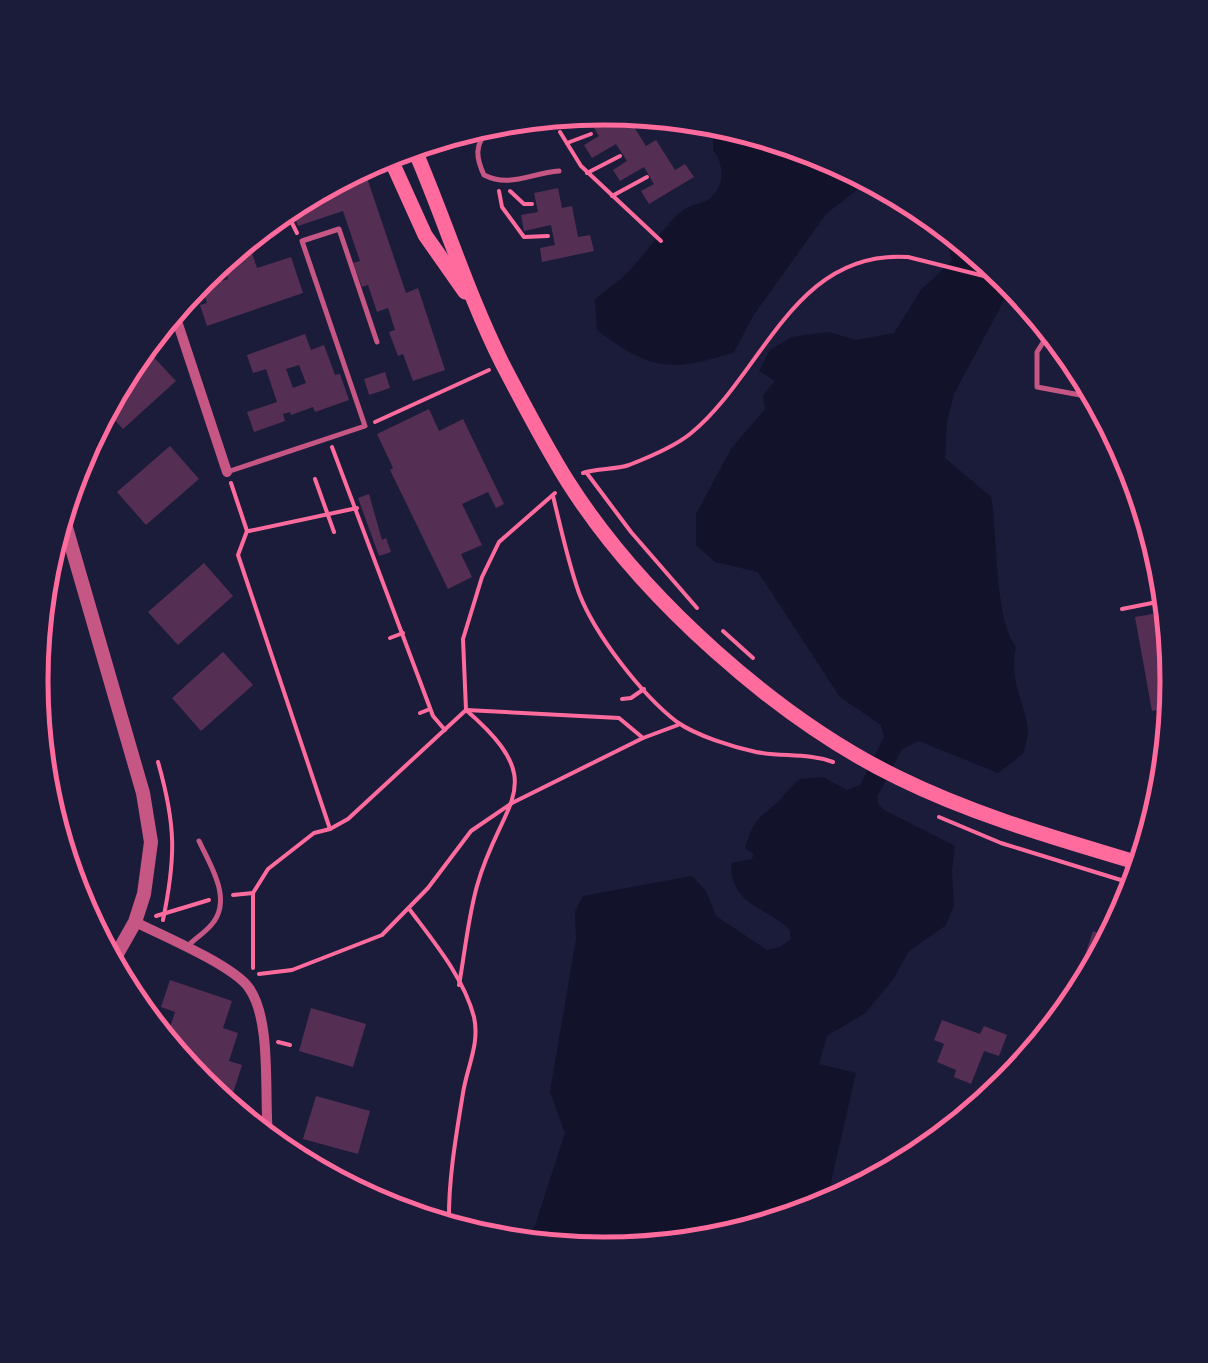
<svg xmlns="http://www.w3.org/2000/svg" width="1208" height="1363" viewBox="0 0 1208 1363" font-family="'Asap Condensed',sans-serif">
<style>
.water{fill:#12122b}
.building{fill:#542f53;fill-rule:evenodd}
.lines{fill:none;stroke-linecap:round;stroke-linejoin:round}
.path{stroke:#ff6b9d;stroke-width:4}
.service{stroke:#c65784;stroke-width:5}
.minor{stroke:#c65784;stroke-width:10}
.tertiary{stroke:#c65784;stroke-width:14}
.secondary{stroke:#ff6b9d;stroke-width:15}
.rim{fill:none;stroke:#ff6b9d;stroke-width:5}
</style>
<rect width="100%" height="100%" fill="#1b1b3a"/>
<g class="water">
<path d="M 713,129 L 824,151 L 868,181 L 826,214 L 753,316 L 734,352 C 671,373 650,370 597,330 L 595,300 C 606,289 621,281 631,269 C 649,249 662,229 682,211 C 693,202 706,206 715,193 C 725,181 723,162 713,150 Z"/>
<path d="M 945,233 L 1012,278 L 1009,291 L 954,394 L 947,422 L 945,458 L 991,497 C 998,536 994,619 1016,647 C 1009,685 1024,697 1028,730 C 1028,737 1025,747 1023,754 L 998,773 L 919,741 L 902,749 L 877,797 L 878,804 L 884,810 L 955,846 L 952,871 L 954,905 L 946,925 L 909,951 L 892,981 L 865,1013 L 827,1036 L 819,1064 L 856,1073 L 824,1212 L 603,1255 L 530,1241 L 565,1133 L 550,1092 L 576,939 L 575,911 L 583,896 L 692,876 L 706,891 L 716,916 L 767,950 L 780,947 L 790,940 L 790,930 C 768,907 730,906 731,863 L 752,859 L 754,854 L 745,848 C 753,821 757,820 777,803 C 785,795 791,786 800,779 L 823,777 L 847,790 L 860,785 L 884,737 L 881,725 L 840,697 L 758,572 L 715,562 L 696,545 L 696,514 L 731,449 L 765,409 L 763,395 L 775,381 L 759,371 L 770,350 L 792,337 L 829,332 L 856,340 L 894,333 L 921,290 L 952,261 Z"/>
</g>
<g class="building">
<polygon points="608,108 620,124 629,119 646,146 656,140 675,170 685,164 694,177 649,204 641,191 654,184 644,167 620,181 613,170 627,161 616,144 592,158 584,145 599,136 589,120"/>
<polygon points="365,172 406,293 418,288 445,370 413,381 403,354 398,356 389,332 395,330 388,308 377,312 368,285 362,287 353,263 360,261 343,211 298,226 293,212 352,173 353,176"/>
<polygon points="558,188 562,208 572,206 578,237 590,235 594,251 542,262 540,248 555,245 551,225 524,231 521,215 538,212 534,193"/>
<polygon points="274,225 277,234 249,244 257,268 291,257 303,293 207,326 200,305 207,303 202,287 228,279 222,260"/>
<path d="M 305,334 L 311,350 L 324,345 L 335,375 L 340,374 L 349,400 L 315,412 L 313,407 L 291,415 L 290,412 L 283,414 L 285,421 L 254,432 L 247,412 L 277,402 L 266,369 L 253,373 L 247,355 ZM 299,365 L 306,383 L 293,388 L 286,369 Z"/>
<polygon points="148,351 176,381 123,429 107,412"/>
<polygon points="385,372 390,388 369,395 364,379"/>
<polygon points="429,409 439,431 463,419 504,504 496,508 488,492 462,504 482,545 461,554 472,577 448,589 390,470 393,468 377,434"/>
<polygon points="170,446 199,479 146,525 117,492"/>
<polygon points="369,494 382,540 386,538 391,552 379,556 358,498"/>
<polygon points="204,563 233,596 178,645 148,612"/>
<polygon points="1164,612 1178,682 1173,707 1152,711 1135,617"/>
<polygon points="223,652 253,685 201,731 172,698"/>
<polygon points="1093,931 1111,937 1090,967 1082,964"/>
<polygon points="170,980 232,1001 223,1028 238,1033 229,1061 242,1065 233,1093 193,1080 179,1058 183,1046 166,1040 175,1012 161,1007"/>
<polygon points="311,1008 366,1024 353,1067 299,1051"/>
<polygon points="942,1020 980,1034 984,1026 1007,1035 999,1056 984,1051 971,1084 954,1077 956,1070 937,1062 944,1044 934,1040"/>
<polygon points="316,1096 370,1111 358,1154 303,1139"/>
</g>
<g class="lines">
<g class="path">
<polyline points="560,132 581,166 661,241"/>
<polyline points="567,143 591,134"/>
<polyline points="587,173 620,156"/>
<polyline points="499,191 502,207 524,237 548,236"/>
<polyline points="510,191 524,204 532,204"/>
<polyline points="612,196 647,177"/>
<polyline points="288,215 297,233"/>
<polyline points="375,422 489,370"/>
<polyline points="332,447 433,716 445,730"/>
<polyline points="73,467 93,452"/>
<polyline points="586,472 631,532 697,608"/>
<path d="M 583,473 C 598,468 614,470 629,465 C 647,458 675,446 690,434 C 763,375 793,249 908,257 L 1016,284"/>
<polyline points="315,479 334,532"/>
<polyline points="231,483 247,531 238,555 330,829"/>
<path d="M 553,496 C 561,529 568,562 579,593 C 595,635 642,695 677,722 C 697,736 733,747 756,752 C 782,757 808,753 833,762"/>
<polyline points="249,531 357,508"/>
<polyline points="1122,609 1162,601"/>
<polyline points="723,631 753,658"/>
<polyline points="390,638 403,633"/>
<polyline points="622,699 631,698 644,689"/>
<polyline points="420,713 430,709"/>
<path d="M 158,762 C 176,825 176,857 163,920"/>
<polyline points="939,817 1001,843 1137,885"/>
<polyline points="233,895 253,893"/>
<path d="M 410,910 C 434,942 464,978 474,1017 C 480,1044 467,1067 463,1093 C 456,1136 448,1181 449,1225"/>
<polyline points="156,916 209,900"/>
<polyline points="253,968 253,893 268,869 314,833 330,829 348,819 466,710 619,718 643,738"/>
<polyline points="259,974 292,970 382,935 428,888 471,831 512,803 643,738 678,725"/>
<path d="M 459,985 C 465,952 468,918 477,886 C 501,799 554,786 466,710 L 463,639 L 482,577 L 499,542 L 555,493"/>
<polyline points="278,1042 290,1045"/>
<polyline points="239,1114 252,1114"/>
</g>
<g class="service">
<polyline points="561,116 564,120"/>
<path d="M 489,130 C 474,144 476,158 484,175 C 510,188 531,173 559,171"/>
<polyline points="1049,333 1037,352 1037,387 1091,397"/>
<polyline points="227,472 365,426 302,241 339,229 377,342"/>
<path d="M 188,946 C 195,938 205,933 212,924 C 233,899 210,865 199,841"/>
</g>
<g class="minor">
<polyline points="174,312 227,472"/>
<path d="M 135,922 C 162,935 234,966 249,988 C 272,1020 264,1095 268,1134"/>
</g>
<polyline class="tertiary" points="63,517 143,793 151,842 144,894 135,922 113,961"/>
<g class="secondary">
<path d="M 413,146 C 444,217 467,293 502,363 C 523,403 544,444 568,482 C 641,597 777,719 899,778 C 976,816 1059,839 1142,864"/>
<polyline points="387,151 425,235 465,292"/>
</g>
</g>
<path d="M0 0H1208V1363H0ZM48 681a556 556 0 1 1 1112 0a556 556 0 1 1-1112 0Z" fill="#1b1b3a" fill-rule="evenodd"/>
<path class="rim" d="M48 681a556 556 0 1 1 1112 0a556 556 0 1 1-1112 0Z"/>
</svg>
